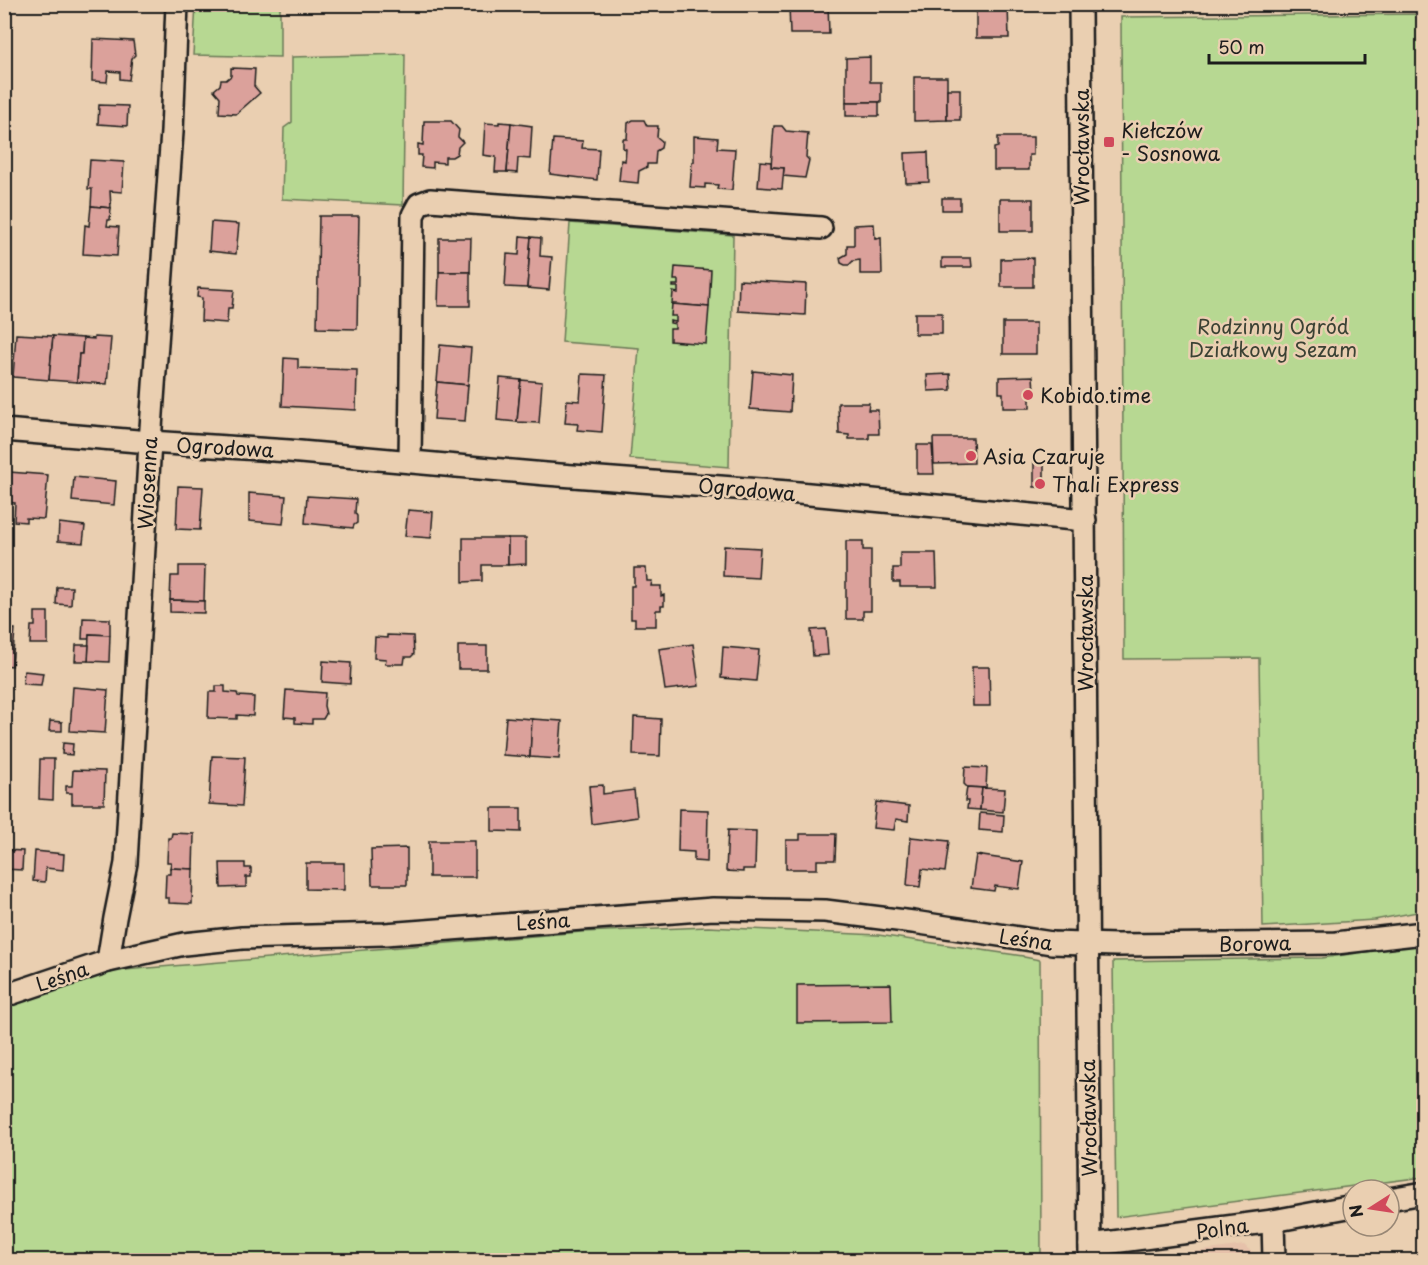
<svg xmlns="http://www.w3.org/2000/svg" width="1428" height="1265" viewBox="0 0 1428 1265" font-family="'Playpen Sans',sans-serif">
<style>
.built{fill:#e6c1aa}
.green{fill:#b7d892;stroke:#6a7a57;stroke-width:1.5}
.building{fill:#dba19b;stroke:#1c1c1c;stroke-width:1.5}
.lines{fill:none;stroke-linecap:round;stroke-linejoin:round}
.minor-casing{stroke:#1c1c1c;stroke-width:26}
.minor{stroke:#eacfb1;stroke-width:21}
.poi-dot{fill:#d1495b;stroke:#eacfb1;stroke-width:2}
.labels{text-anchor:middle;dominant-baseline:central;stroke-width:5;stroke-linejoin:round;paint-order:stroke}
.poi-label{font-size:20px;fill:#1c1c1c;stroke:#eacfb1;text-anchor:start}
.street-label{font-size:20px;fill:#1c1c1c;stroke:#eacfb1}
.park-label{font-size:20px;fill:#3b4234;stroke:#eacfb1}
</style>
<rect width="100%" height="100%" fill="#eacfb1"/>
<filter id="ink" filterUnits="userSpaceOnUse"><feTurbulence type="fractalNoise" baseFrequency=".0167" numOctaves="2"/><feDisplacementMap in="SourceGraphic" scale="12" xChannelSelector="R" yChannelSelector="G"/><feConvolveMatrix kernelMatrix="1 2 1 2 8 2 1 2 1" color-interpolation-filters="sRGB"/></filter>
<g filter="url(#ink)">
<polygon class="built" points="1244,1245 1255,1255 1255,1260 1139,1260"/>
<g class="green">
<polygon points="196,5 280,5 280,57 193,55"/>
<polygon points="1423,14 1423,911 1374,920 1263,927 1259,658 1124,659 1121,17"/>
<polygon points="405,54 403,205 282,199 284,128 292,122 292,57"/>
<polygon points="570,223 733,235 729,467 630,459 639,348 562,342"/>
<polygon points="708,927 878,935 1023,956 1024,957 1040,960 1041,1260 5,1260 4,1006 112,971 581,932"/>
<polygon points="1423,944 1423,1177 1116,1217 1113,961 1322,958"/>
</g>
<g class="building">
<rect x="293" y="4" width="35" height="4"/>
<polygon points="789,4 828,4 829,34 790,34"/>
<polygon points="976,6 1008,6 1009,38 976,38"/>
<polygon points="93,39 133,41 135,55 132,58 129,80 120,79 120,72 108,71 107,82 92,81"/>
<polygon points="870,57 870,82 881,82 881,102 846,102 846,58"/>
<polygon points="231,68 255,69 254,86 260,93 236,114 219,113 220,97 214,90 220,85 221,80 226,80 231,76"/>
<polygon points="914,77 947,77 947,120 914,121"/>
<rect x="947" y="89" width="13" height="31"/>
<rect x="846" y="102" width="33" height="14"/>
<polygon points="99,105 128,106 127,126 98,124"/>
<polygon points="633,120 644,120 647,126 658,126 657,137 662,141 661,148 656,151 655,164 647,164 647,167 639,171 638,183 619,181 621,160 625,161 626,149 623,148 623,139 627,139 628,123"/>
<polygon points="424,121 451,121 459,130 458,137 463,142 458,147 457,154 452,157 445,157 445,163 433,162 433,168 421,167 422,155 418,155 418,144 423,145"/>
<polygon points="499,122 511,123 507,172 495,172 496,157 483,155 485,123 499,124"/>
<polygon points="511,123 532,126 530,159 518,158 517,173 507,172"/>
<polygon points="774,126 782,126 786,131 808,133 806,157 809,160 805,178 783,176 784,168 771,167"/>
<polygon points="694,136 718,138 717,148 735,149 732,190 717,189 718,185 705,184 705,188 690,187 692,162 694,162"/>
<polygon points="998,137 1033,137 1033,155 1029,155 1029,170 994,170 994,148 998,147"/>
<polygon points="553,139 583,141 582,148 599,149 597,180 550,174"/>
<polygon points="928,152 929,182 906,183 905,153"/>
<polygon points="90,160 124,162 122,192 110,191 111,208 91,206 92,189 88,189"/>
<polygon points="760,161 771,162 771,167 784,168 782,189 758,187"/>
<rect x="942" y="198" width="18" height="12"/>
<rect x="1000" y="199" width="33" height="32"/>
<polygon points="91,206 111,208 110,220 108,220 107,226 119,227 117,256 83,254 85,225 89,226"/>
<polygon points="319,216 359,216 357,329 317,328"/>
<polygon points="211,222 239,224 236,254 209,251"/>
<polygon points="874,224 875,239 881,238 882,274 860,274 860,260 853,261 849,265 845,265 841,263 840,258 847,254 847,245 854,245 854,225"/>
<polygon points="520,236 531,237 527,288 505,287 507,254 519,255"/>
<polygon points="531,237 541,238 540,256 552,257 549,290 527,288"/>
<polygon points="439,238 471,238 470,272 439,272"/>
<polygon points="942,258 971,258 972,267 942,267"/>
<polygon points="1033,258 1033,287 1001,287 1001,259"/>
<polygon points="675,267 711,270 709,307 672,304 673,292 678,293 678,287 673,287 673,285 678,285 678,280 674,280"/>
<polygon points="439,272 470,272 470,306 438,306"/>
<polygon points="739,280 806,284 805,315 738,311"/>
<polygon points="198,288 234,290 232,308 228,308 227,323 201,321 202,298 197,297"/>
<polygon points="672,304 709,307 706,344 670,341 670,329 675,329 675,324 670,323 670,321 676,322 676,316 671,316"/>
<rect x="915" y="313" width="27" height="21"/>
<rect x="1003" y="323" width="33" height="31"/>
<polygon points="16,334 53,336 49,380 13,377"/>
<polygon points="53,336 83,338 82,354 79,354 77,382 49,380"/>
<polygon points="94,337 111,338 107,384 77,382 79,354 82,354 83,338 94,339"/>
<polygon points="440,345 471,348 468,385 437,382"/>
<polygon points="284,358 298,359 298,368 357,370 356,410 282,406"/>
<polygon points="753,371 792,375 790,412 750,409"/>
<polygon points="582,374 606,375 602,432 577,430 578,424 565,423 567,400 580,401"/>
<polygon points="950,374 951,390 928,391 927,375"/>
<polygon points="1033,376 1034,392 1030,392 1030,408 1003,408 1003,393 999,393 999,377"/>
<polygon points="500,378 521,380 517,422 497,420"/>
<polygon points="521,380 542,382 539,423 517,422"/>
<polygon points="437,382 468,385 465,421 434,419"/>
<polygon points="838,403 869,403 868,410 878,410 879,434 869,434 869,439 849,439 849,435 839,434"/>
<polygon points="933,438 973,438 974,463 934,464"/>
<polygon points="917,445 932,445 934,474 917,474"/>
<rect x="1034" y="462" width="10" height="25"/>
<polygon points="9,472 48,475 44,519 26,518 26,522 14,521 15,503 6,502"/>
<polygon points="74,477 116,481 114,505 72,501"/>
<polygon points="178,486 203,487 200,530 176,529"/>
<polygon points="249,493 286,496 283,524 249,521"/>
<polygon points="307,496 356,499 355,513 357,516 357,523 354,525 353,528 305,523"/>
<polygon points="408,510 433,512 431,538 405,536"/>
<polygon points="59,523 85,526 83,543 58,541"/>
<polygon points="463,538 508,538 508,565 482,565 482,581 463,582"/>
<polygon points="508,538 526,538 526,564 508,565"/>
<polygon points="846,541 863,541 863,550 871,550 871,611 863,611 863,619 846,619"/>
<polygon points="724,546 760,548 758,578 723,576"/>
<polygon points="900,553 936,553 937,587 900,587 900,582 893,582 893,568 900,568"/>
<polygon points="179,566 205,566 204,601 170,600 171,576 179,576"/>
<polygon points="634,568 646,568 647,581 652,581 651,586 661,586 661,596 664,595 664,606 661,606 661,610 656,610 656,626 635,626 635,619 631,619 631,586 634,586"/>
<polygon points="57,587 72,587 71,605 56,604"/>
<polygon points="170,600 204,601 204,613 170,612"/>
<polygon points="35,612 48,612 48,644 30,644 31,626 35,626"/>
<polygon points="83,618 110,619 110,635 89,634 89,639 82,639"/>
<polygon points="4,629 15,629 12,666 4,665"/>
<polygon points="826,629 828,655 813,656 811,630"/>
<polygon points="89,634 110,635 109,662 88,661"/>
<polygon points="387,635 413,636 414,654 411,657 405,657 404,664 385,664 386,659 374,658 375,637 387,638"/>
<polygon points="693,644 699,686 665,690 659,649"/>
<polygon points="76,645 89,645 88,661 75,661"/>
<rect x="458" y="646" width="29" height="23"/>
<polygon points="723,647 759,650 756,681 721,678"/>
<polygon points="323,661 351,663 350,684 322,682"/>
<polygon points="972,667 989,667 990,706 973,706"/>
<polygon points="24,671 43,673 41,685 23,684"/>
<polygon points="216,686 225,686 225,692 237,693 238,696 254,697 253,716 237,715 237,719 208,718 209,692 216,692"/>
<polygon points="73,687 108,690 105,733 70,731"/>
<polygon points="286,690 325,693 324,706 326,714 323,719 312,719 312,724 295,723 295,718 284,717"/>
<polygon points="506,717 532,719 530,757 503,755"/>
<polygon points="634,717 661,719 660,756 633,755"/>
<polygon points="532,719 562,721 559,759 530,757"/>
<polygon points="50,721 62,722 62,731 49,731"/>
<polygon points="63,743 73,744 72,755 62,754"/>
<polygon points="212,756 245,757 242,806 209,804"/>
<polygon points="40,759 54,759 53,800 39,799"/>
<polygon points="965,767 987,768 986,788 967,787 964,784"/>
<polygon points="73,770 105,771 104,804 72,804 72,793 66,793 66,786 72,786"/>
<polygon points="603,785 603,794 634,790 637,817 592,824 589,786"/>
<polygon points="967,787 982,788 980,810 967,809 968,801 965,801"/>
<polygon points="982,788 1005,789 1003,812 980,810"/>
<polygon points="876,802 909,806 908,821 896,819 894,830 873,828"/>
<polygon points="492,808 521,808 521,832 492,831"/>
<polygon points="679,809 708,810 707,862 694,861 694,852 678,851"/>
<polygon points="980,813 1004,815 1003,832 979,830"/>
<polygon points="728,830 756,831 755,869 743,869 743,872 726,871"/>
<polygon points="172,833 194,834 193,869 170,868 171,862 167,862 168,838 171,838"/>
<polygon points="800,834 836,834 835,860 817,860 817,869 786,869 786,840 800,840"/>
<polygon points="911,837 949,841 945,872 922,869 920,887 907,885"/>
<rect x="429" y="841" width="46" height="36"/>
<polygon points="407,848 407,885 372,885 371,849"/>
<polygon points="4,850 23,851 22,870 4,869"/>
<polygon points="35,851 64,854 63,870 46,868 45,882 33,881"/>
<polygon points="976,855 1023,862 1019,889 995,886 994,891 971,888"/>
<polygon points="220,863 245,863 245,868 251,868 251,877 246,877 246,887 221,888"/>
<polygon points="306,863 344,863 344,890 306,889"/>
<polygon points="170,868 193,869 192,904 169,903 169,898 165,898 166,874 170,874"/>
<polygon points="891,984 892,1022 797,1023 797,985"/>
</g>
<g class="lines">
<defs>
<g id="minor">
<polyline points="1080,4 1090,1260"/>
<polyline points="4,430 150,442 289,451 546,474 788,492 1085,520"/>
<polyline points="410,461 413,215 419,204 430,200 821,228"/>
<polyline points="108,961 115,918 126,863 150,442 172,132 177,4"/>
<polyline points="4,996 108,961 184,944 242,938 385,934 713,909 825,911 913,922 1052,943 1116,945 1336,943 1424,933"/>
<polyline points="1389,1199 1424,1193"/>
<polyline points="1273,1221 1274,1260"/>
<polyline points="1090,1245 1273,1221 1353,1206"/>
</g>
</defs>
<use href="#minor" class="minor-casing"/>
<use href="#minor" class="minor"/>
</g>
</g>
<g class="poi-dot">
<rect x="1103" y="136" width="12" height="12" rx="3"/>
<circle cx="1028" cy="395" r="6"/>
<circle cx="971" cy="456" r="6"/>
<circle cx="1040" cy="484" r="6"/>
</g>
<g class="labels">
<g class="poi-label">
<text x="1121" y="130">Kiełczów<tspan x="1121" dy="23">- Sosnowa</tspan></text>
<text x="1040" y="395">Kobido.time</text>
<text x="983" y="456">Asia Czaruje</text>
<text x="1052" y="484">Thali Express</text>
</g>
<g class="street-label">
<text transform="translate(1081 147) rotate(-90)">Wrocławska</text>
<text transform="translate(225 447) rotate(3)">Ogrodowa</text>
<text transform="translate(147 483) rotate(-87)">Wiosenna</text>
<text transform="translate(747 489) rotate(5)">Ogrodowa</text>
<text transform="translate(1085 633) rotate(-90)">Wrocławska</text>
<text transform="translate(543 921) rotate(-4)">Leśna</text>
<text transform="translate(1026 939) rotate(8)">Leśna</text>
<text transform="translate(1255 943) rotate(-1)">Borowa</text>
<text transform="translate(62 976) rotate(-19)">Leśna</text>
<text transform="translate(1088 1118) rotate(-91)">Wrocławska</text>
<text transform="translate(1222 1228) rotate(-8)">Polna</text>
</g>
<g class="park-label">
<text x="1273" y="326">Rodzinny Ogród<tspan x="1273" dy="23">Działkowy Sezam</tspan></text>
</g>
</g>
<rect width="1428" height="1265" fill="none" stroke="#eacfb1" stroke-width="24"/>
<rect x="12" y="12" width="1404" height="1241" fill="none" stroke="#1c1c1c" stroke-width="2" filter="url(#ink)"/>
<g transform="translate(1371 1208) rotate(258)"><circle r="28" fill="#eacfb1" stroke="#988775" stroke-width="1.5"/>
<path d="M0-4.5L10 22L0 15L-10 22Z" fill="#d1495b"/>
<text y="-9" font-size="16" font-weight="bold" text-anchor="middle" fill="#1c1c1c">N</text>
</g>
<path d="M1209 54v9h156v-9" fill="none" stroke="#1c1c1c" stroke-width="3"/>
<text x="1218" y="54" font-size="18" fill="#1c1c1c" stroke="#eacfb1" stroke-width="4.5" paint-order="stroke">50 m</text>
</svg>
